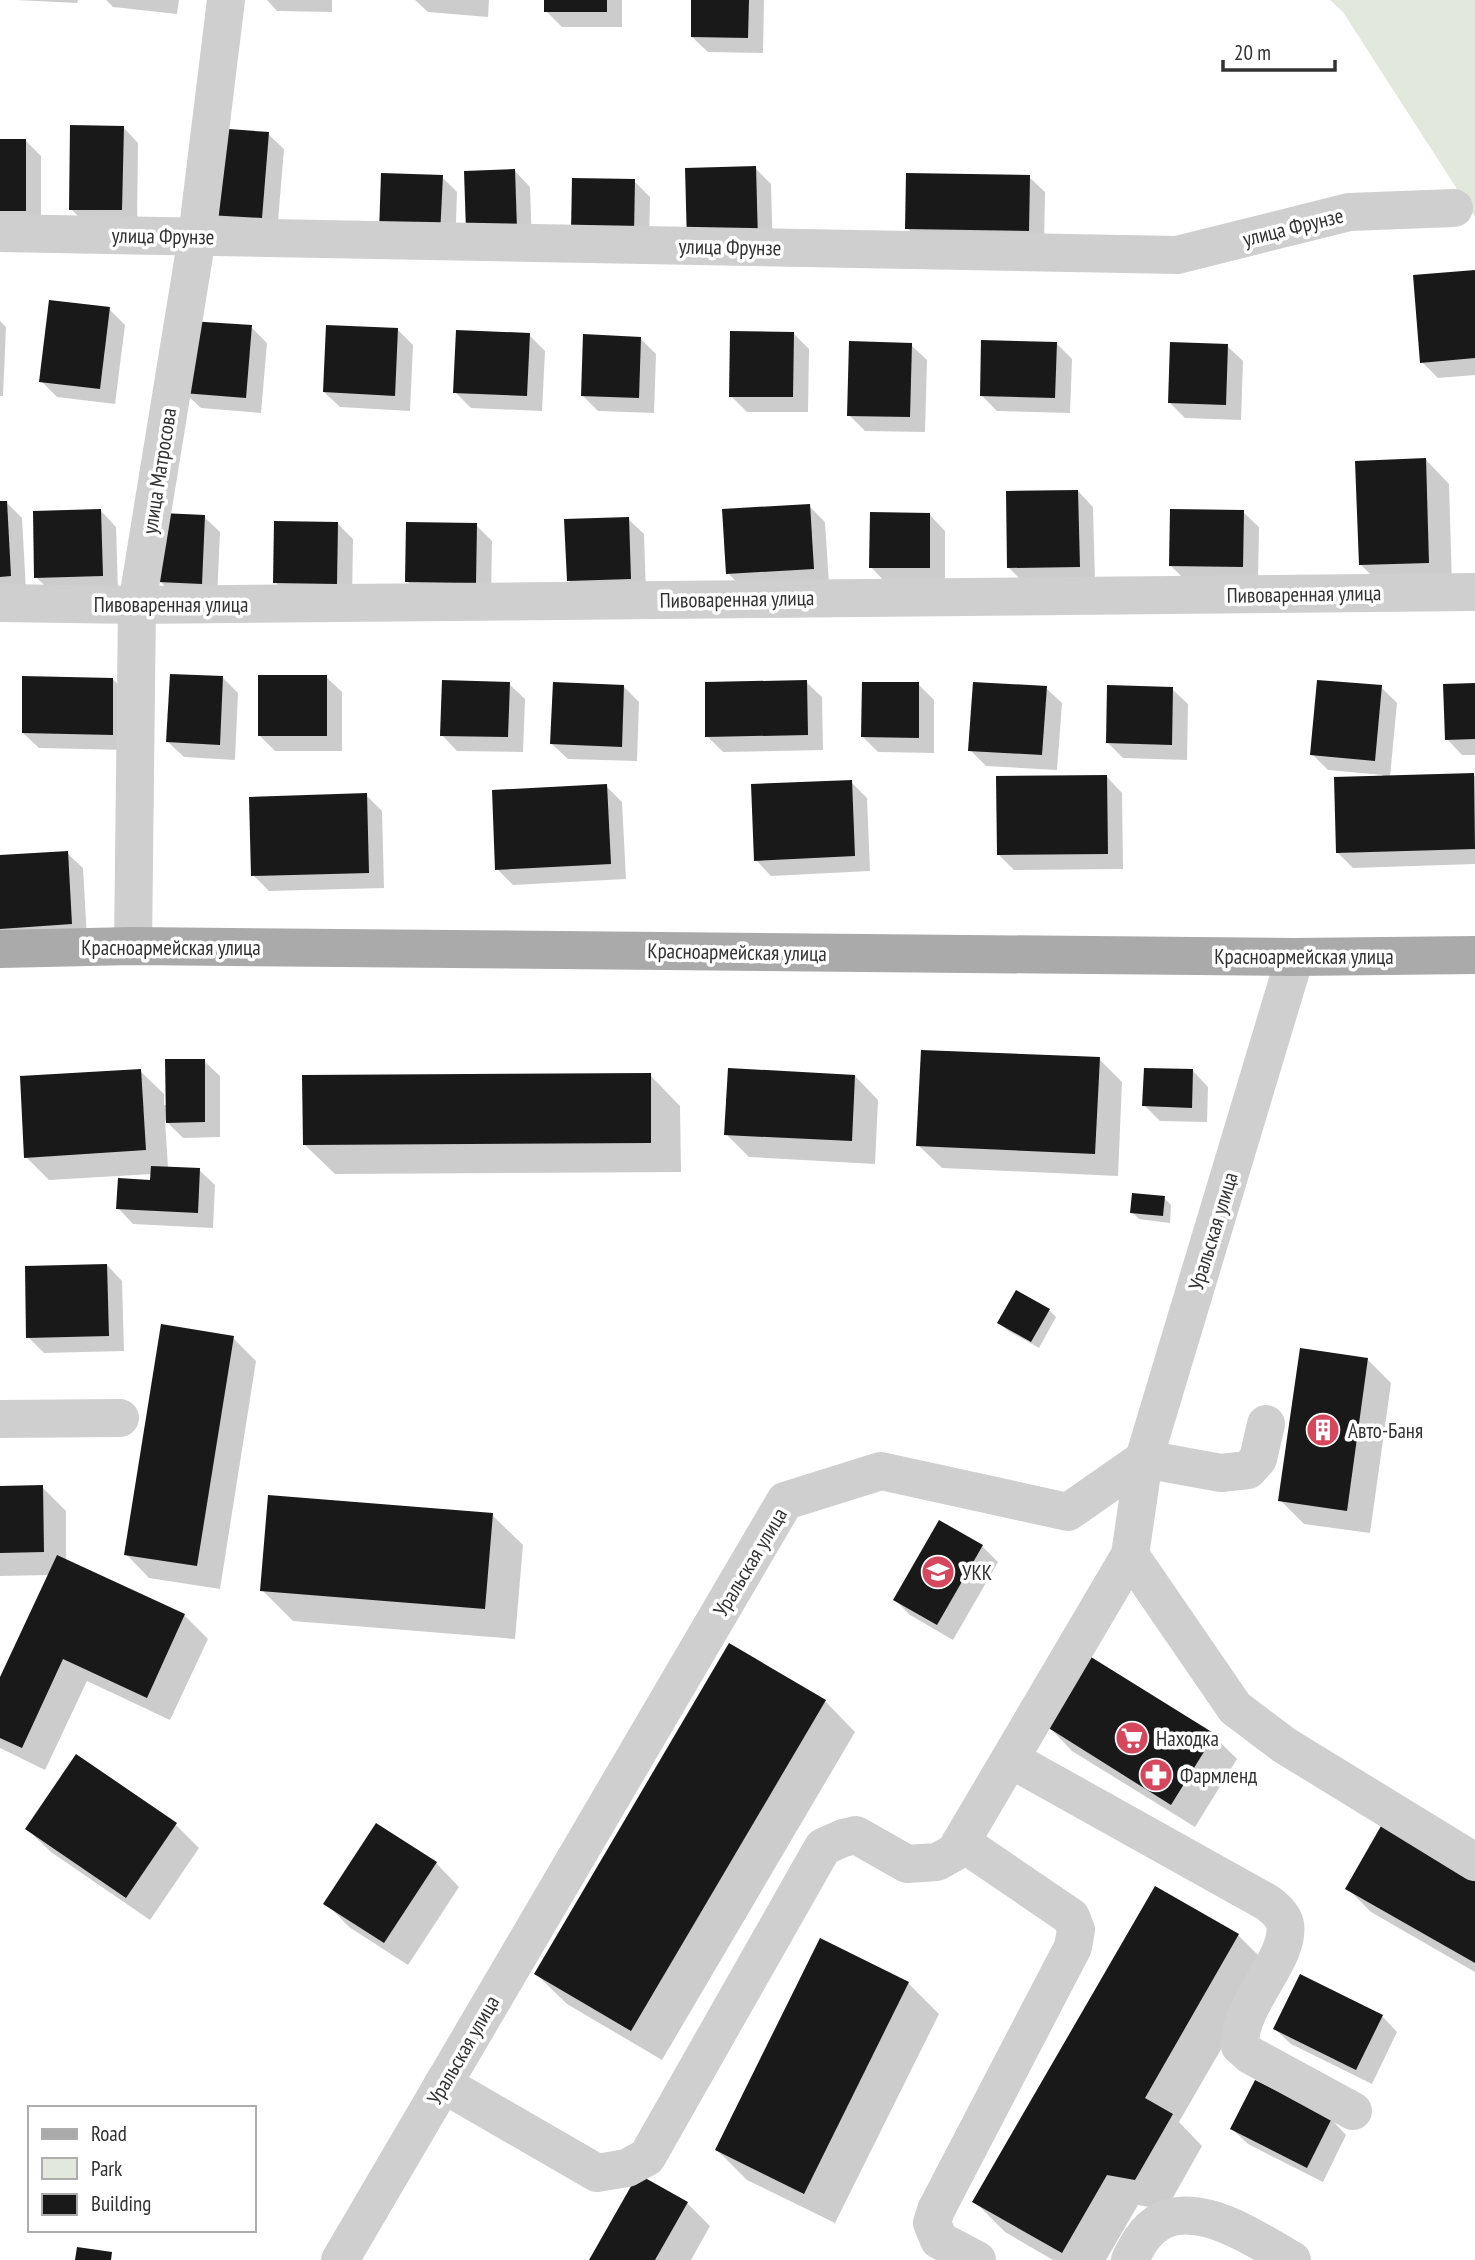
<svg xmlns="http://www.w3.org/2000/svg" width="1475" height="2260" viewBox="0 0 1475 2260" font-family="'PT Sans Narrow',sans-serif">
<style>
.green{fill:#e3e8dc}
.shadow{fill:#0003}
.building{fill:#191919}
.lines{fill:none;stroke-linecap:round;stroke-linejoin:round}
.minor{stroke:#cfcfcf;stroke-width:38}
.major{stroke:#aaa;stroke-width:38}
.labels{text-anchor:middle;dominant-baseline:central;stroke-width:7;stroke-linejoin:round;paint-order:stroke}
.street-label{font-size:21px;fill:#323232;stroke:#fff}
.poi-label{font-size:21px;fill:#323232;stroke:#fff;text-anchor:start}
</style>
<rect width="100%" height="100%" fill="#fff"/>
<polygon class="green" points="1330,0 1475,0 1475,217 1343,12"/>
<g class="shadow">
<polygon points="16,0 78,0 77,3"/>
<polygon points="106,0 179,0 177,14 113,7"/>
<polygon points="267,0 332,0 332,12 277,11"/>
<polygon points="415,0 489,0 488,17 428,12"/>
<polygon points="546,0 622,0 622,27 562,27 546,11"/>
<polygon points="693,0 764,0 763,53 708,52 692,37"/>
<polygon points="123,127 138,143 137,225 87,225 71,209"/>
<polygon points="268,134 284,149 277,233 226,230 210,214"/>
<polygon points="25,140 41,156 41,226 0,226 0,141"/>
<polygon points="755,168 771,184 773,256 687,170"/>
<polygon points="515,171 530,187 532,244 483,246"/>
<polygon points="442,177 457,192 455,250 396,248"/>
<polygon points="1029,177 1045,192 1044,246 923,244 907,228"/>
<polygon points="634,181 650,197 649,248 588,246"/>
<polygon points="1475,272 1475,375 1438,378 1422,362"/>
<polygon points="109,309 125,325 115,404 57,397 41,381"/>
<polygon points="0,321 6,327 3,396 0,396"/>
<polygon points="251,327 267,343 261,413 201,408 185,393"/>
<polygon points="398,330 413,345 410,411 340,407 324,392"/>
<polygon points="793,333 809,349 808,412 747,412 731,396"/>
<polygon points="529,335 545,351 542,411 471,408 455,392"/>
<polygon points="640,338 656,354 654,413 598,411 582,395"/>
<polygon points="1056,343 1072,359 1070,413 997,411 981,395"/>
<polygon points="911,345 927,360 925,432 865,431 849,415"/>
<polygon points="1227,346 1243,361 1241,420 1185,418 1170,403"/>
<polygon points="1426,460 1449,484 1452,585 1384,588 1360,564"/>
<polygon points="1078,491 1093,507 1095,582 1024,583 1009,568"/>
<polygon points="0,503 7,503 22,518 26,591 0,592"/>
<polygon points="809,506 825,522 829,584 743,589 728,573"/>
<polygon points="101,511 116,527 118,591 52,593 36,577"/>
<polygon points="1243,512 1259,527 1258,582 1186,581 1170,565"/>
<polygon points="930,515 945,531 945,583 886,583 871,567"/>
<polygon points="204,517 220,532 217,599 175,597 160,581"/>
<polygon points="628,519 644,534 646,594 584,596 568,580"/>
<polygon points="337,523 353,539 352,599 291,598 275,582"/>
<polygon points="476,525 492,541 491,598 422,597 407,581"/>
<polygon points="222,677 238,693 235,760 184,757 168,742"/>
<polygon points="326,677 342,692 342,751 275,751 259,735"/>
<polygon points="113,679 128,695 128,750 39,748 23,733"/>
<polygon points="806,682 822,697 823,750 723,752 707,736"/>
<polygon points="509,684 525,699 523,752 457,751 442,735"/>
<polygon points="918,684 934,700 934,753 878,752 863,737"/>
<polygon points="1475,685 1475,755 1462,755 1447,739"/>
<polygon points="624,687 639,702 637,761 568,759 552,744"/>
<polygon points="1381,687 1397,703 1390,777 1475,776 1475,864 1353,868 1337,852 1383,775 1328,770 1312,754"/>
<polygon points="1046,688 1062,703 1057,770 986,766 970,750"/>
<polygon points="1172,689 1188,704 1187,760 1123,758 1107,742"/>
<polygon points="1107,777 1122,793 1123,869 1014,870 998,854"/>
<polygon points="851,782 867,798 870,871 771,876 756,860"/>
<polygon points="606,786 622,802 626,879 513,885 497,869"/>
<polygon points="366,795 382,811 384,888 269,891 253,875"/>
<polygon points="67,853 83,868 87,939 0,945 0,857"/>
<polygon points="1099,1059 1122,1082 1118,1176 942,1168 918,1145"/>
<polygon points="204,1061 220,1076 220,1137 183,1138 165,1120 168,1168 199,1170 215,1185 213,1228 133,1224 118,1208 152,1182 152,1174 49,1180 26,1157 140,1071 164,1094 164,1105 167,1105"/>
<polygon points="1193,1071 1208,1087 1207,1122 1160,1121 1144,1105"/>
<polygon points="650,1075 680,1106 681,1172 335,1174 304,1144"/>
<polygon points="855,1076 878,1100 875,1164 749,1157 726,1134"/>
<polygon points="1164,1198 1171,1205 1170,1223 1139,1219 1132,1212"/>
<polygon points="107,1265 122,1281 124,1351 44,1353 28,1337"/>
<polygon points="1049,1310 1056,1317 1039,1348 1007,1330 999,1323"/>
<polygon points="233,1338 256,1361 220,1589 149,1578 126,1554"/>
<polygon points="1368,1360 1391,1383 1370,1533 1304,1524 1280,1500"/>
<polygon points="42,1487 66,1511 66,1561 184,1615 208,1639 170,1720 87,1681 45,1770 0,1748 0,1681 49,1575 0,1576 0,1488"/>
<polygon points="492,1515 523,1545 515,1639 293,1621 262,1590"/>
<polygon points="982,1546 998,1562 953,1640 910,1615 895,1600"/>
<polygon points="825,1701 855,1732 662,2060 567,2004 536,1974"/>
<polygon points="1049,1727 1214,1736 1237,1759 1195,1827 1072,1751"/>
<polygon points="77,1756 176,1825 199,1848 150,1920 51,1852 27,1829"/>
<polygon points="436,1863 459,1887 408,1965 349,1927 326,1903"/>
<polygon points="1475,1873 1475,1972 1371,1912 1347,1888"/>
<polygon points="1238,1935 1269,1966 1179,2122 1202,2146 1166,2210 1138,2205 1106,2260 1053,2260 1005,2232 975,2202"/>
<polygon points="908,1983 939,2014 835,2223 747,2180 717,2150"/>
<polygon points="1382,2016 1397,2032 1372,2084 1291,2044 1275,2029"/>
<polygon points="1331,2119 1346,2135 1323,2182 1248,2144 1232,2129"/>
<polygon points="687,2203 710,2226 691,2260 591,2260"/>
</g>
<g class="building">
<rect x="544" y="0" width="63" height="12"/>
<polygon points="691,0 749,0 748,38 691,37"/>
<polygon points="70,125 124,126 122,210 69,210"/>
<polygon points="215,128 269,132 262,218 208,215"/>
<rect x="0" y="139" width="26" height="72"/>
<polygon points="756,166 758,241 687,243 685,168"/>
<polygon points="515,169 517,229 466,231 464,171"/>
<polygon points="381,173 443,175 440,235 379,233"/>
<polygon points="906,173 1030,175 1029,231 905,229"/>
<polygon points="572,178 635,179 634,233 571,231"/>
<polygon points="1475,270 1475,358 1420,363 1413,275"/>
<polygon points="49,300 110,307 100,389 39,382"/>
<polygon points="189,321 252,325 246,398 183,393"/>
<polygon points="326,325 398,328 395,396 323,392"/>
<polygon points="456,330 530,333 527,396 453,393"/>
<polygon points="730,331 794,332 793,397 729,397"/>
<polygon points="583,334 641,337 639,398 581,396"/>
<polygon points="981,340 1057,342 1055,398 980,396"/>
<polygon points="849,341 912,343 910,417 847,416"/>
<polygon points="1170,342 1228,344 1226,405 1168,403"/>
<polygon points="1426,458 1429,563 1359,565 1355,461"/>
<polygon points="1078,490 1080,567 1007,568 1006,491"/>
<polygon points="0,501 7,501 11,576 0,577"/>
<polygon points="810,504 814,569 726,574 722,509"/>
<polygon points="101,509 103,576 34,578 33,511"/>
<polygon points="1170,509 1244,510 1243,567 1169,566"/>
<polygon points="870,512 930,513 930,568 869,568"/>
<polygon points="161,513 205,515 202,584 158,582"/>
<polygon points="629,517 631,579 567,581 564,519"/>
<polygon points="274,521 338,522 337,584 273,583"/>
<polygon points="406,522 477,523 476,583 405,582"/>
<polygon points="170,674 223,676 220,745 166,742"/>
<rect x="258" y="675" width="69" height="61"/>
<polygon points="22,676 113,678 113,735 22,733"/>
<polygon points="442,680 510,682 508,737 440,736"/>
<polygon points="807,680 808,735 705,737 705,682"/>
<polygon points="1317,680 1382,685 1375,761 1310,755"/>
<polygon points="553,682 624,685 622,747 550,744"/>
<polygon points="862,682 919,682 919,738 861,737"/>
<polygon points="973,682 1047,686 1042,755 968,751"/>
<polygon points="1475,683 1475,739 1445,740 1443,684"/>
<polygon points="1107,685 1173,687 1172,745 1106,743"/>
<polygon points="1474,773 1475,849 1336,853 1334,777"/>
<polygon points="1107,775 1108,854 997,855 996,776"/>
<polygon points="852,780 855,856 754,861 751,784"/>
<polygon points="607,784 611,864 495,870 492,790"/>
<polygon points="367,793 369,873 251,876 249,797"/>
<polygon points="68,851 72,924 0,929 0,855"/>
<polygon points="921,1050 1100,1057 1095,1154 916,1146"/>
<polygon points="165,1059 205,1059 205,1122 166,1123"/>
<polygon points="728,1068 855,1075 852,1141 724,1135"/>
<polygon points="1144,1068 1193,1069 1192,1108 1142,1106"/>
<polygon points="141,1069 146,1150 24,1158 20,1076"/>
<polygon points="651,1073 651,1143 303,1145 302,1075"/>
<polygon points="151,1166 200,1168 198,1213 116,1209 118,1178 150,1180"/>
<polygon points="1132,1193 1165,1196 1163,1216 1130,1213"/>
<polygon points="107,1264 109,1336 26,1338 25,1266"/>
<polygon points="1016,1290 1050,1309 1031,1342 997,1323"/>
<polygon points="161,1324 234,1336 197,1566 124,1555"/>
<polygon points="1300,1348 1368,1358 1347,1511 1278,1501"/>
<polygon points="43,1485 44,1552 0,1553 0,1486"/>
<polygon points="268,1495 493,1513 485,1609 260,1591"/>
<polygon points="939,1520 983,1545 937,1625 893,1600"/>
<polygon points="57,1555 185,1614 147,1698 63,1659 22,1748 0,1738 0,1677"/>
<polygon points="729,1643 826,1700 631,2031 534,1974"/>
<polygon points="1091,1657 1215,1734 1171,1805 1047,1727"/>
<polygon points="76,1754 177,1823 126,1898 25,1829"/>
<polygon points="1385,1819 1475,1871 1475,1963 1345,1889"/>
<polygon points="376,1823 437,1862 384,1943 323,1904"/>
<polygon points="1155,1886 1239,1934 1145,2098 1173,2114 1135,2180 1107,2175 1062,2253 972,2202"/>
<polygon points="820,1938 909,1982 804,2194 715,2150"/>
<polygon points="1300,1974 1383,2015 1356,2070 1273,2029"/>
<polygon points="1255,2080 1332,2118 1307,2168 1230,2129"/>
<polygon points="638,2174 688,2202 655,2260 589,2260"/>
<polygon points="77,2247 112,2252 111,2260 75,2260"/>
</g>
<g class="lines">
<g class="minor">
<polyline points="0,233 1177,255 1349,212 1454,208"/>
<polyline points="0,603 137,605 1475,592"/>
<polyline points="133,946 137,605 197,237 226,0"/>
<polyline points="0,1419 120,1418"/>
<polyline points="1130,1555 1235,1708 1284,1745 1475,1862"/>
<path d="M 1010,1759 L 1268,1903 C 1274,1908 1283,1915 1285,1924 C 1291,1959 1238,2004 1240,2046 L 1250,2055 L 1353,2111"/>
<polyline points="961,1842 1071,1917 1076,1930 1073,1947 936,2210 932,2223 939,2240 977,2260"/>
<polyline points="443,2084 597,2173 627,2168 647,2157 823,1847 843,1838 856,1835 907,1864 937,1862 955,1852 1130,1555 1144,1459 1221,1473 1248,1470 1258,1459 1266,1424"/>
<polyline points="340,2260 785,1501 881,1471 1068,1512 1144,1459 1295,957"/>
<path d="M 1130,2260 C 1134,2252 1138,2243 1144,2236 C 1181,2187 1253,2238 1292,2260"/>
</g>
<polyline class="major" points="0,949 133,946 1295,957 1475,955"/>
</g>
<defs>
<symbol id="building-disc" viewBox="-11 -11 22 22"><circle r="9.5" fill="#d6475e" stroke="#fff"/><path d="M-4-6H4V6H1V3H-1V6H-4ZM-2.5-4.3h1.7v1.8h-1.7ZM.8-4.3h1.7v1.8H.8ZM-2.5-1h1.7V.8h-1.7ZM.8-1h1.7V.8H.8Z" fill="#fff"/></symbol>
<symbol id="university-disc" viewBox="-11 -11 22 22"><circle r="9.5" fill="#d6475e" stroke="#fff"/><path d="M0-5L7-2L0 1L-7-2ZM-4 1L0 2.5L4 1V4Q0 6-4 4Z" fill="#fff"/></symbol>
<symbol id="supermarket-disc" viewBox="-11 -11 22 22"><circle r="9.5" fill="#d6475e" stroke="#fff"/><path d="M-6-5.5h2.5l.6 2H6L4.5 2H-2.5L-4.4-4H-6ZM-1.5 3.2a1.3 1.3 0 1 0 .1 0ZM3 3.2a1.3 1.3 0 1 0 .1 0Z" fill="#fff"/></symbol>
<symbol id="pharmacy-disc" viewBox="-11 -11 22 22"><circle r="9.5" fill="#d6475e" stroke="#fff"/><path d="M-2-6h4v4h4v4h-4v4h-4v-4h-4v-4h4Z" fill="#fff"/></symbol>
</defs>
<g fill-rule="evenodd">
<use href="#building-disc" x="1304" y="1411" width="38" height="38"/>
<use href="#university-disc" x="919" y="1553" width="38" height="38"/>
<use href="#supermarket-disc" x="1113" y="1719" width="38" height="38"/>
<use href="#pharmacy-disc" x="1137" y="1756" width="38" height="38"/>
</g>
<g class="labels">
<g class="street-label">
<text transform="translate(1293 227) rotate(-14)">улица Фрунзе</text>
<text transform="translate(163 236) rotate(1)">улица Фрунзе</text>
<text transform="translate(730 247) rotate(1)">улица Фрунзе</text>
<text transform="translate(159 471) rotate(-81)">улица Матросова</text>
<text transform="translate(1304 594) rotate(-1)">Пивоваренная улица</text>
<text transform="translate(737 599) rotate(-1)">Пивоваренная улица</text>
<text x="171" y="604">Пивоваренная улица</text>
<text x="171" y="947">Красноармейская улица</text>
<text transform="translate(737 952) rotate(1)">Красноармейская улица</text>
<text x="1304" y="956">Красноармейская улица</text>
<text transform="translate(1213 1231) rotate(-73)">Уральская улица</text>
<text transform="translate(750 1562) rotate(-59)">Уральская улица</text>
<text transform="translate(463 2050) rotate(-60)">Уральская улица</text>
</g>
<g class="poi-label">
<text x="1348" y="1430">Авто-Баня</text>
<text x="962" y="1572">УКК</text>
<text x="1156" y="1738">Находка</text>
<text x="1180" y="1775">Фармленд</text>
</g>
</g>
<rect x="28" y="2106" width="228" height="126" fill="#ffffff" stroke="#adadad" stroke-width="2"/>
<rect x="42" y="2129" width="35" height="10" fill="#aaaaaa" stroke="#adadad" stroke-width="2"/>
<text x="91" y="2141" font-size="21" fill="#323232">Road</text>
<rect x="42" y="2158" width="35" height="21" fill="#e3e8dc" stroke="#adadad" stroke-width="2"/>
<text x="91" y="2176" font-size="21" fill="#323232">Park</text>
<rect x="42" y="2194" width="35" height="21" fill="#191919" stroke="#adadad" stroke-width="2"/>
<text x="91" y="2211" font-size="21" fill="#323232">Building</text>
<path d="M1223 60v10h112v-10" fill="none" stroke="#323232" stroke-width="3.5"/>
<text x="1234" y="60" font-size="21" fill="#323232" stroke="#ffffff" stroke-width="5" paint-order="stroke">20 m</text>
</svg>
